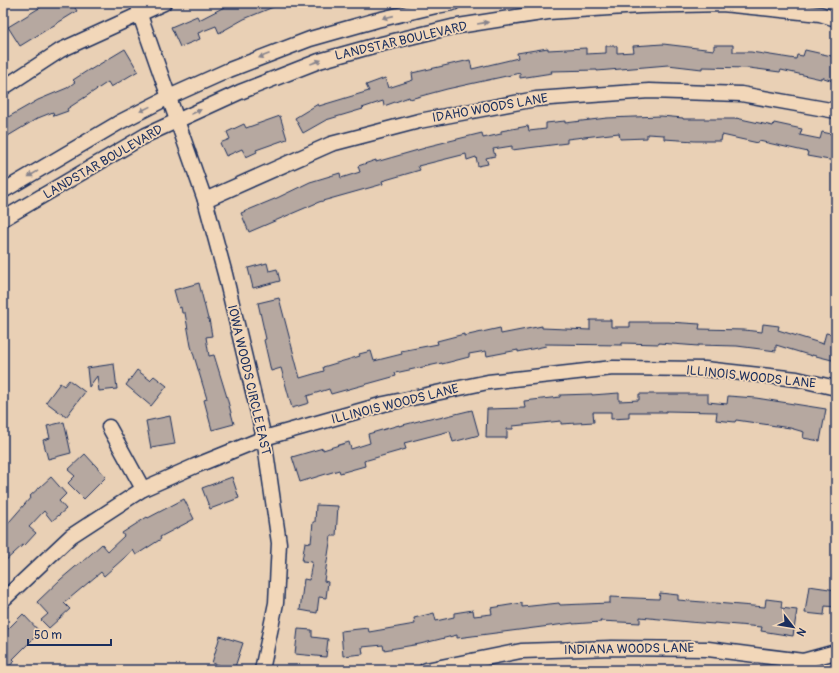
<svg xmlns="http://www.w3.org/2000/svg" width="839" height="673" viewBox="0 0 839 673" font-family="Pangolin,sans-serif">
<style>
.building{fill:#b6a8a0;stroke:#1b2f5e}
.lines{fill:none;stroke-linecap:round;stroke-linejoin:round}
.minor-casing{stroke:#1b2f5e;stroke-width:17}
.minor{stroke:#f2d7b9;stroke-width:14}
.oneway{fill:#86838c}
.labels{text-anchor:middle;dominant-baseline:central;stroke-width:3.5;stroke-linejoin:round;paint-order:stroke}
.street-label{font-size:13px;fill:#1b2f5e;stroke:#f2d7b9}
</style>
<rect width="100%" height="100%" fill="#e9d0b5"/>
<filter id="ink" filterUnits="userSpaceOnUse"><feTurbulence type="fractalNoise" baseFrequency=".025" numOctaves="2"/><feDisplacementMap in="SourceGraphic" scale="8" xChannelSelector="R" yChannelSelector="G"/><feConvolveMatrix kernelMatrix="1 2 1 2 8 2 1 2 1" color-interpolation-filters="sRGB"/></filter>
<g filter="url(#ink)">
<g class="building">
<polygon points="39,3 72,3 77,11 20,46 8,27 41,7"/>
<polygon points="232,3 283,3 244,19 219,33 216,26 198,33 200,39 180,47 171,27 197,16 199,20"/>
<polygon points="663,44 714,50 714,45 733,45 733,52 751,52 796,59 797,55 803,56 805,50 836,57 836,82 821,77 821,79 781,70 780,72 749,68 702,67 702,69 668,65 597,71 597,70 551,71 552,73 520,78 520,73 447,89 410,99 409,97 384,106 383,101 362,108 363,109 326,120 303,133 295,118 318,104 319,106 369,91 366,85 385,78 388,88 413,80 412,73 470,60 472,69 518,58 517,53 548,48 548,50 586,48 586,54 606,53 606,46 617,46 617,53 634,52 633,46"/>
<polygon points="125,49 138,71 111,87 108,82 67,109 68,111 54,116 53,112 38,118 3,139 3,120 38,100 67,88 75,82 73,80 90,69 90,70"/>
<polygon points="280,116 287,139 256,150 257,152 246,157 242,149 226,156 220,143 230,139 227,132 244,124 246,128"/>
<polygon points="661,116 683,118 683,119 736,119 736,118 773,126 774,123 802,129 800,135 820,139 822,132 836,135 836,155 835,161 807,156 808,152 759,141 758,143 722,135 721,141 695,141 664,139 664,135 647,134 647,138 620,139 619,133 567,139 567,143 512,150 512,146 493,149 495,156 486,158 488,164 478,166 476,157 467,160 466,154 418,166 420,170 382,181 383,184 319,202 249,232 241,213 277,198 310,182 340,173 341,178 360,172 358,166 376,160 376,162 425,148 425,147 482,133 483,138 501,134 501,131 528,126 529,131 546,129 546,123 565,121 565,123 607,118"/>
<polygon points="267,263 269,271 277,269 280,281 253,288 248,268"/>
<polygon points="199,283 208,319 209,319 212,336 206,337 209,356 214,355 226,394 234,424 212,430 204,400 207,399 191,346 185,313 182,313 181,307 179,308 174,290"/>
<polygon points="279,298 300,378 324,371 323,367 360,356 359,354 371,351 374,361 402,354 401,351 438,344 437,341 464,334 464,336 500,328 501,334 542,326 542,328 590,330 590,320 611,320 611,327 630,327 630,322 668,322 700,324 699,329 744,330 762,332 763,324 779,326 778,330 823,344 826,333 836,335 836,361 812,355 812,356 776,345 776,351 737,346 698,345 698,346 659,343 659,344 622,343 622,345 545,344 546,346 518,352 518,350 487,356 486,351 469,354 469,357 442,364 442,363 395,373 396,376 331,394 329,389 307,396 309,403 292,408 281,368 271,371 264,340 266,339 258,303"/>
<polygon points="114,364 117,389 99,391 97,376 89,387 87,368"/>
<polygon points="137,370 150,380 154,376 167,386 151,406 126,385"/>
<polygon points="69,380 85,392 66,417 46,402 60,383 64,386"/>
<polygon points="619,393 619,401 639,400 639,394 708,394 708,402 727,404 728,396 756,398 826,409 820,441 803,438 804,432 790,428 736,420 735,422 716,420 717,412 666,411 666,412 629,412 629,418 611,419 611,412 593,412 594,422 561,424 561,421 513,426 513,429 507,429 507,438 486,438 487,409 525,408 524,401 560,397 560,395 592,394 592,395"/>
<polygon points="472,410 479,435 453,442 450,431 404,443 406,449 364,461 365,466 340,473 339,470 300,482 292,457 323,448 323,450 349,442 351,449 370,443 368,434 399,425 399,426 434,417 435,419"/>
<polygon points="170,416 175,444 151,448 146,421"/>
<polygon points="64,422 71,453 48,459 43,440 50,438 47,426"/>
<polygon points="85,454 106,477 84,499 68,483 75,476 68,470"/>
<polygon points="51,477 66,494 59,501 66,509 52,521 44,511 29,527 36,533 25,545 24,544 3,563 3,529 31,497 30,496"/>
<polygon points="232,477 239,498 210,509 202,488"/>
<polygon points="184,499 194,519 160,537 161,539 136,555 133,550 104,576 101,572 64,603 70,609 49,628 41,620 48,614 37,602 61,579 81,562 81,563 102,544 108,551 124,536 122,533 147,517 148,518"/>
<polygon points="316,505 338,506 336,536 331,536 324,581 328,582 326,598 319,597 317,613 300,610 304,579 309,580 312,562 302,561 305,542 311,543 313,522 315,522"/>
<polygon points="809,586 836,590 836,607 825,606 824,615 805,613"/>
<polygon points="660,593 678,595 678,600 765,607 766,599 782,601 781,608 797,610 793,636 761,631 762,627 714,623 714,624 689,622 640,617 640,623 600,621 601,622 573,624 573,623 457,638 457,635 420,644 384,650 383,645 362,647 363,654 343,656 341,631 368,628 369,632 415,624 414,618 434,613 436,621 454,617 454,613 473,610 474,616 492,614 491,608 522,603 522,607 559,603 560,605 610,603 610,597 659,599"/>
<polygon points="23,614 40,632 13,659 15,661 5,670 3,670 3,634"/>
<polygon points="298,629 312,630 312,637 328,639 326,657 295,654"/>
<polygon points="220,636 243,643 234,670 212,663"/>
</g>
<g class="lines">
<defs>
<g id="minor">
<polyline points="138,3 140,15 205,200 225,274 264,438 279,543 276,603 262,670"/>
<polyline points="3,88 61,50 164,3"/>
<polyline points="3,191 120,122 169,97 229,70 310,39 377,20 436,6 453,3"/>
<polyline points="205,200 331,144 419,121 536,99 649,91 741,94 836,111"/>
<polyline points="3,219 146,135 240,92 319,61 373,46 452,27 548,12 640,6 722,4 820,14 836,19"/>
<polyline points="109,427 143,489"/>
<polyline points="3,600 71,536 143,489 195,466 264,438 384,404 488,382 613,368 705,369 797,379 836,388"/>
<polyline points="426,670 521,651 612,648 708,649 803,661 832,653"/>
</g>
</defs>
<use href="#minor" class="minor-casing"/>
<use href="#minor" class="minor"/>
</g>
<defs><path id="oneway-solid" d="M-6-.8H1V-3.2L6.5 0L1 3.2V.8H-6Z"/></defs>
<g class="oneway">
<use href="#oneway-solid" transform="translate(388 17) rotate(167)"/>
<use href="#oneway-solid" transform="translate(483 23) rotate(-9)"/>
<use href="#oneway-solid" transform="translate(264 56) rotate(159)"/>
<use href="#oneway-solid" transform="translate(316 62) rotate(-20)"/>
<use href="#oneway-solid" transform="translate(145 109) rotate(154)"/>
<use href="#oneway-solid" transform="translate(196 112) rotate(-24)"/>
<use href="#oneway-solid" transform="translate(33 174) rotate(149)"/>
</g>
</g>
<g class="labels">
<g class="street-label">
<text transform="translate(401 41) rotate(-13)">LANDSTAR BOULEVARD</text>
<text transform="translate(490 108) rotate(-10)">IDAHO WOODS LANE</text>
<text transform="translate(103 162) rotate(-30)">LANDSTAR BOULEVARD</text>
<text transform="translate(751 377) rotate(6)">ILLINOIS WOODS LANE</text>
<text transform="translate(249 380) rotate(77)">IOWA WOODS CIRCLE EAST</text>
<text transform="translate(395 404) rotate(-14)">ILLINOIS WOODS LANE</text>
<text transform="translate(629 649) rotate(-1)">INDIANA WOODS LANE</text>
</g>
</g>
<rect width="839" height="673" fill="none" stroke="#f2d7b9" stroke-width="16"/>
<rect x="8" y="8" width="823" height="657" fill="none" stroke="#1b2f5e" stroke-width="1.5" filter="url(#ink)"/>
<g transform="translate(793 627) rotate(121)" stroke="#f2d7b9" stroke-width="3" paint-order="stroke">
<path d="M0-3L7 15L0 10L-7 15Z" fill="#1b2f5e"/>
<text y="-6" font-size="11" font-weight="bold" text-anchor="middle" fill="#1b2f5e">N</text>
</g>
<path d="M28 639v6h83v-6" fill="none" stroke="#1b2f5e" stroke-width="2"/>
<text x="34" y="639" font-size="12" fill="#1b2f5e" stroke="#f2d7b9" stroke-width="3" paint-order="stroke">50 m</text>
</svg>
